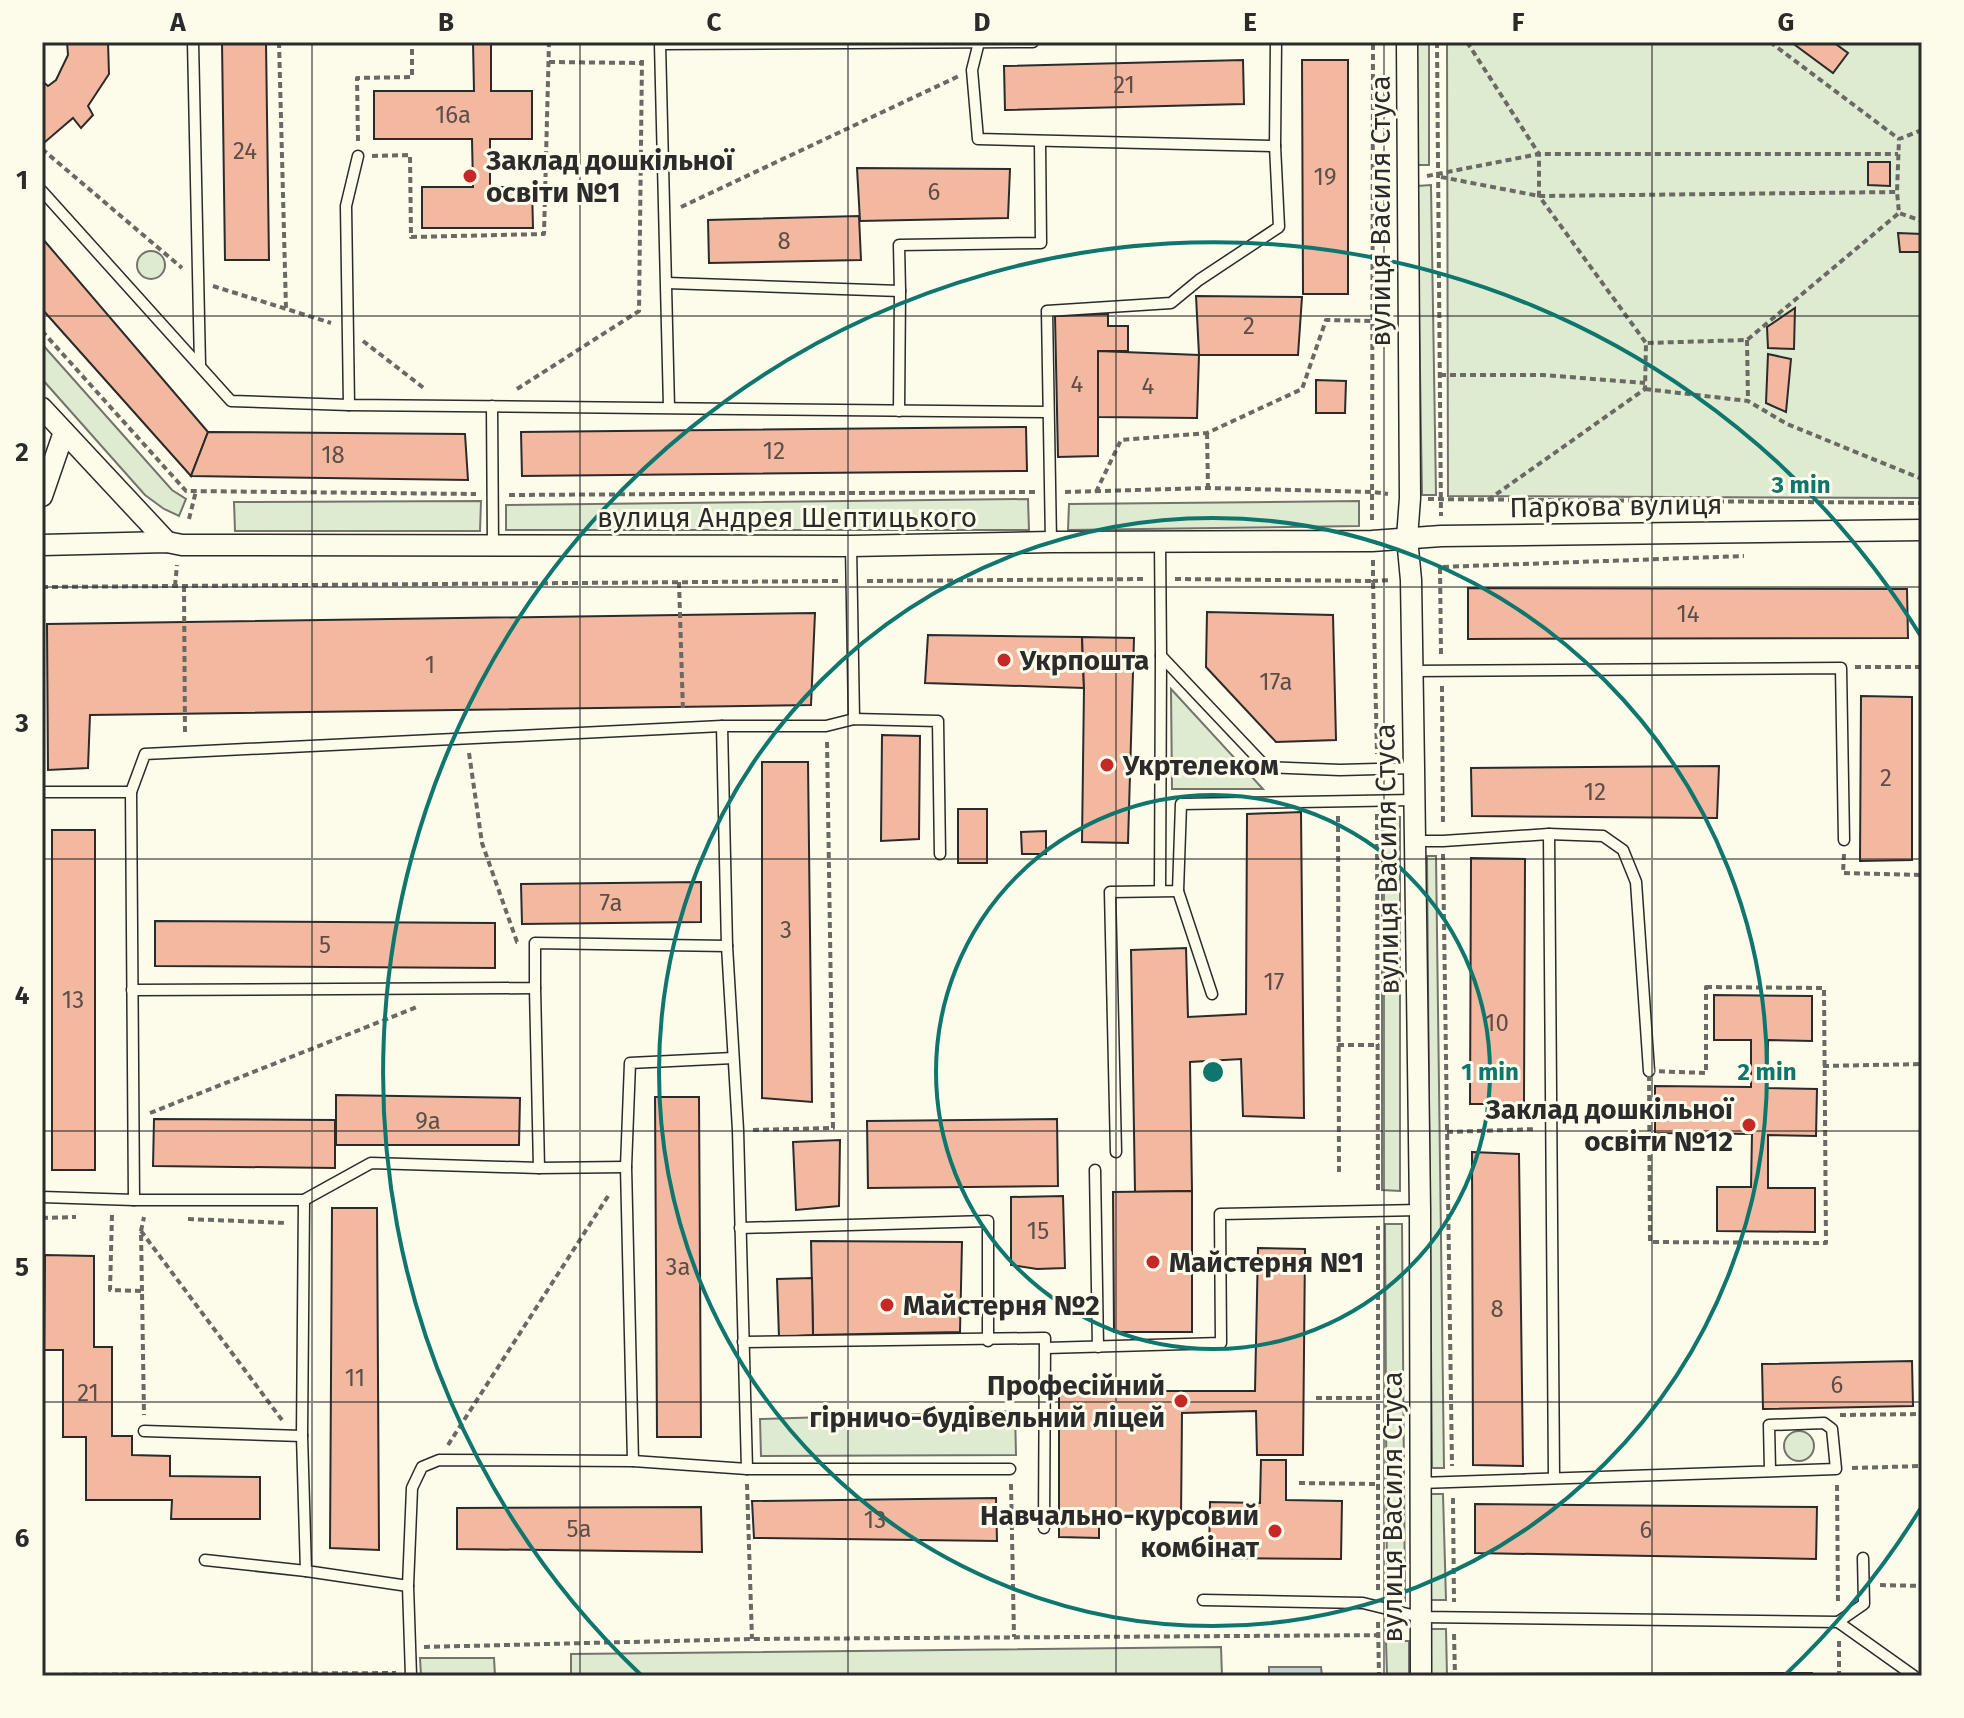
<svg xmlns="http://www.w3.org/2000/svg" width="1964" height="1718" viewBox="0 0 1964 1718" font-family="'Fira Sans',sans-serif">
<style>
.green{fill:#deebd1;stroke:#74746e;stroke-width:2}
.water{fill:#c7d0d0;stroke:#74746e;stroke-width:2}
.building{fill:#f2b8a0;stroke:#2b2b2b;stroke-width:2}
.lines{fill:none;stroke-linecap:round;stroke-linejoin:round}
.lane-casing{stroke:#2b2b2b;stroke-width:13}
.street-casing{stroke:#2b2b2b;stroke-width:23}
.path{stroke:#6a6964;stroke-width:4;stroke-dasharray:6 4;stroke-linecap:butt}
.lane{stroke:#fdfbea;stroke-width:10}
.street{stroke:#fdfbea;stroke-width:20}
.grid{fill:none;stroke:#2b2b2b;stroke-width:2;stroke-opacity:0.55}
.ring{fill:none;stroke:#0f766e;stroke-width:4}
.poi-dot{fill:#c62828;stroke:#fdfbea;stroke-width:3}
.labels{text-anchor:middle;dominant-baseline:central;stroke-width:6;stroke-linejoin:round;paint-order:stroke}
.number-label{font-size:24px;fill:#5d4e48}
.poi-label{font-size:28px;font-weight:bold;fill:#2b2b2b;stroke:#fdfbea;text-anchor:start}
.street-label{font-size:28px;fill:#2b2b2b;stroke:#fdfbea}
.centre{fill:#0f766e;stroke:#fdfbea;stroke-width:4}
.ring-label{font-size:24px;text-anchor:middle;font-weight:bold;fill:#0f766e;stroke:#fdfbea;stroke-width:6;stroke-linejoin:round;paint-order:stroke}
.neatline{fill:none;stroke:#2b2b2b;stroke-width:3}
.grid-label{font-size:26px;text-anchor:middle;font-weight:bold;fill:#2b2b2b}
</style>
<rect width="100%" height="100%" fill="#fdfbea"/>
<g class="green">
<polygon points="1416,42 1429,42 1429,165 1417,165"/>
<polygon points="1447,42 1922,42 1922,498 1448,496"/>
<polygon points="1431,185 1436,495 1422,495 1417,186"/>
<circle cx="151" cy="265" r="14"/>
<polygon points="42,344 172,490 186,499 179,516 164,509 145,495 42,379"/>
<polygon points="1028,499 1029,530 506,530 506,505"/>
<polygon points="481,501 480,531 235,531 234,502"/>
<polygon points="1359,501 1359,526 1068,530 1069,504"/>
<polygon points="1171,689 1263,789 1172,789"/>
<polygon points="1382,816 1400,817 1400,1191 1382,1190"/>
<polygon points="1427,856 1436,856 1444,1468 1432,1468"/>
<polygon points="1385,1224 1402,1224 1405,1601 1387,1600"/>
<polygon points="1015,1411 1016,1455 761,1456 760,1419"/>
<circle cx="1799" cy="1446" r="15"/>
<polygon points="1428,1494 1443,1494 1446,1600 1430,1600"/>
<polygon points="1430,1629 1446,1629 1447,1676 1430,1676"/>
<polygon points="1386,1641 1409,1641 1409,1676 1387,1676"/>
<polygon points="1221,1647 1222,1676 571,1676 571,1654"/>
<polygon points="420,1658 494,1658 495,1676 421,1676"/>
</g>
<polygon class="water" points="1269,1667 1321,1667 1322,1676 1269,1676"/>
<g class="building">
<polygon points="67,42 108,42 109,74 88,106 93,115 81,128 73,118 45,142 42,139 42,81 48,86 56,80 68,55"/>
<polygon points="222,42 266,42 269,260 225,260"/>
<polygon points="473,42 491,42 491,91 532,91 532,139 490,139 490,187 532,187 533,228 422,228 422,187 473,187 472,139 374,139 374,91 474,91"/>
<polygon points="1791,42 1833,42 1848,53 1833,73"/>
<polygon points="1243,60 1244,104 1005,110 1004,66"/>
<polygon points="1302,60 1348,60 1348,294 1303,294"/>
<polygon points="1868,162 1890,162 1890,186 1868,185"/>
<polygon points="857,168 1010,169 1008,218 860,221"/>
<polygon points="859,216 861,260 709,263 708,220"/>
<polygon points="1898,233 1922,234 1922,252 1900,252"/>
<polygon points="42,238 208,432 191,476 42,309"/>
<polygon points="1196,296 1302,297 1298,355 1199,355"/>
<polygon points="1795,308 1794,349 1768,348 1767,327"/>
<polygon points="1108,314 1108,326 1128,326 1128,351 1098,351 1098,456 1058,457 1055,316"/>
<polygon points="1098,351 1199,355 1197,418 1098,417"/>
<polygon points="1768,354 1791,359 1786,412 1766,403"/>
<polygon points="1316,380 1346,381 1345,413 1316,413"/>
<polygon points="1026,427 1027,471 522,476 521,432"/>
<polygon points="208,432 465,434 468,480 191,476"/>
<polygon points="1468,588 1907,589 1908,638 1468,639"/>
<polygon points="1207,612 1333,615 1336,740 1276,742 1206,667"/>
<polygon points="815,613 811,705 90,715 88,768 48,770 47,624"/>
<polygon points="928,635 1082,637 1084,688 925,683"/>
<polygon points="1082,637 1134,638 1128,843 1082,842 1084,688"/>
<polygon points="1861,696 1912,697 1912,860 1860,861"/>
<polygon points="882,735 920,736 919,839 881,841"/>
<polygon points="762,762 808,762 812,1102 762,1098"/>
<polygon points="1719,766 1717,818 1472,816 1471,768"/>
<rect x="958" y="809" width="29" height="54"/>
<polygon points="1301,812 1304,1118 1243,1116 1241,1059 1190,1062 1192,1191 1135,1192 1131,950 1186,948 1188,1017 1246,1014 1247,814"/>
<rect x="52" y="830" width="43" height="340"/>
<polygon points="1046,831 1046,854 1022,854 1021,832"/>
<polygon points="1471,858 1525,859 1524,1104 1470,1104"/>
<polygon points="701,882 701,922 522,924 521,884"/>
<polygon points="155,921 495,923 495,968 155,966"/>
<polygon points="1714,995 1812,996 1812,1041 1768,1040 1767,1088 1817,1089 1816,1136 1768,1135 1768,1188 1815,1188 1815,1232 1717,1231 1717,1187 1751,1187 1752,1134 1655,1133 1655,1086 1751,1087 1751,1040 1714,1040"/>
<polygon points="336,1095 520,1098 519,1145 336,1145"/>
<polygon points="655,1097 699,1097 701,1437 657,1437"/>
<polygon points="154,1119 335,1120 335,1168 153,1166"/>
<polygon points="1057,1119 1058,1186 868,1188 867,1121"/>
<polygon points="840,1140 839,1206 796,1210 793,1142"/>
<polygon points="1472,1152 1519,1154 1523,1466 1473,1465"/>
<polygon points="1192,1191 1192,1332 1114,1332 1113,1192"/>
<polygon points="1063,1196 1065,1268 1037,1269 1011,1265 1011,1197"/>
<polygon points="332,1208 377,1208 379,1550 330,1548"/>
<polygon points="811,1241 962,1242 960,1332 813,1335"/>
<polygon points="1258,1248 1305,1249 1303,1455 1257,1455 1256,1411 1182,1413 1181,1519 1099,1518 1099,1538 1059,1537 1059,1391 1255,1391"/>
<polygon points="45,1255 94,1256 94,1347 112,1347 112,1436 132,1436 132,1455 170,1456 170,1476 260,1477 260,1519 171,1519 172,1500 86,1500 86,1437 63,1437 63,1350 44,1350"/>
<polygon points="812,1278 813,1335 779,1337 777,1279"/>
<polygon points="1912,1361 1913,1406 1763,1409 1762,1364"/>
<polygon points="1261,1460 1286,1460 1286,1500 1342,1501 1341,1559 1209,1558 1210,1502 1260,1503"/>
<polygon points="996,1498 997,1541 754,1538 752,1501"/>
<polygon points="1475,1504 1817,1507 1816,1559 1475,1553"/>
<polygon points="701,1507 702,1552 457,1549 457,1508"/>
<polygon points="1812,1673 1812,1676 1475,1676 1475,1674"/>
</g>
<g class="lines">
<defs>
<g id="lane">
<polyline points="193,42 200,365"/>
<polyline points="979,42 972,70 978,139 1275,146"/>
<polyline points="42,191 231,401 349,405 1048,412"/>
<polyline points="667,283 900,291 899,245 1041,243 1040,142"/>
<polyline points="349,405 346,206 358,156"/>
<polyline points="492,406 493,547"/>
<polyline points="669,407 660,44 1033,42"/>
<polyline points="899,411 900,291"/>
<polyline points="1051,542 1047,311 1171,303 1199,280 1279,227 1275,146 1276,42"/>
<polyline points="1160,542 1161,656 1266,767 1340,770 1414,768"/>
<polyline points="851,546 854,719"/>
<polyline points="1412,671 1841,668 1844,840"/>
<polyline points="722,726 727,946 738,1130 747,1469"/>
<polyline points="42,792 131,792"/>
<polyline points="1549,834 1603,836 1623,850 1636,882 1649,1071"/>
<polyline points="1414,841 1443,841 1549,834 1554,1477"/>
<polyline points="1160,890 1161,656"/>
<polyline points="1178,891 1212,994"/>
<polyline points="535,988 539,1168"/>
<polyline points="132,990 535,988 535,943 727,946"/>
<polyline points="1116,1152 1110,892 1178,891 1181,804 1414,800"/>
<polyline points="1095,1170 1098,1347"/>
<polyline points="42,1197 134,1200 304,1200 302,1436 306,1571 408,1586"/>
<polyline points="134,1200 131,792 145,754 722,726 826,726 854,719 938,721 940,854"/>
<polyline points="304,1200 371,1163 539,1168 626,1167"/>
<polyline points="740,1228 988,1221 988,1341"/>
<polyline points="743,1342 1045,1338 1044,1528"/>
<polyline points="1046,1348 1221,1343 1220,1214 1420,1210"/>
<polyline points="144,1431 302,1436"/>
<polyline points="633,1461 626,1167 630,1063 733,1058"/>
<polyline points="1420,1483 1836,1469 1832,1429 1824,1423 1769,1425 1770,1470"/>
<polyline points="205,1560 306,1571"/>
<polyline points="1203,1600 1363,1603 1420,1617 1838,1622 1914,1676"/>
<polyline points="1838,1622 1864,1604 1863,1558"/>
<polyline points="411,1676 408,1586 412,1488 422,1467 439,1460 633,1461 747,1469 1010,1469"/>
</g>
<g id="street">
<polyline points="1407,42 1410,498 1407,538 1411,580 1414,768 1420,1210 1421,1676"/>
<polyline points="42,408 167,542"/>
<polyline points="42,496 64,432"/>
<polyline points="42,545 167,542 182,545 851,546 1051,542 1372,541 1441,536 1922,530"/>
</g>
</defs>
<use href="#lane" class="lane-casing"/>
<use href="#street" class="street-casing"/>
<g class="path">
<polyline points="279,42 286,309"/>
<polyline points="1437,42 1441,516"/>
<polyline points="1467,42 1539,154 1539,196 1646,343"/>
<polyline points="1770,42 1899,139"/>
<polyline points="549,62 642,63"/>
<polyline points="1922,130 1899,139 1897,192 1899,213 1922,221"/>
<polyline points="358,141 357,78 412,77 412,42"/>
<polyline points="42,149 182,268"/>
<polyline points="372,156 410,155 411,237 544,234 549,42"/>
<polyline points="1427,176 1539,154 1898,154"/>
<polyline points="1441,177 1539,196 1897,192"/>
<polyline points="681,207 959,76"/>
<polyline points="213,286 331,323"/>
<polyline points="42,331 186,491 476,494"/>
<polyline points="1747,340 1748,401"/>
<polyline points="363,341 425,389"/>
<polyline points="1440,375 1543,375 1645,383"/>
<polyline points="517,389 639,311 642,60"/>
<polyline points="1645,389 1748,401 1787,424 1922,479"/>
<polyline points="1207,433 1208,488"/>
<polyline points="1065,492 1208,488 1373,492 1388,494"/>
<polyline points="1096,492 1121,440 1207,433 1302,389 1326,320 1374,321"/>
<polyline points="509,495 1036,492"/>
<polyline points="1428,499 1922,503"/>
<polyline points="1488,500 1645,389 1646,343 1747,340 1899,213"/>
<polyline points="189,519 196,491"/>
<polyline points="1372,520 1373,42"/>
<polyline points="1373,560 1373,581 1392,580"/>
<polyline points="1175,579 1373,581 1377,754"/>
<polyline points="867,581 1146,579"/>
<polyline points="679,582 683,712"/>
<polyline points="175,586 177,565"/>
<polyline points="184,586 185,735"/>
<polyline points="42,587 838,581"/>
<polyline points="1441,654 1440,567 1744,556"/>
<polyline points="1855,667 1922,667"/>
<polyline points="1442,686 1443,826"/>
<polyline points="469,753 482,843 517,942 520,942"/>
<polyline points="1377,814 1378,1194"/>
<polyline points="1338,816 1339,1174"/>
<polyline points="1443,854 1452,1466"/>
<polyline points="1844,854 1843,873 1922,875"/>
<polygon points="1706,987 1824,988 1826,1243 1650,1242 1649,1071 1706,1073"/>
<polyline points="1338,1045 1379,1045"/>
<polyline points="1823,1066 1922,1064"/>
<polyline points="150,1113 417,1007"/>
<polyline points="753,1130 833,1128 827,741"/>
<polyline points="1447,1132 1537,1129"/>
<polyline points="112,1215 110,1290 142,1291 144,1415"/>
<polyline points="42,1218 76,1217"/>
<polyline points="188,1219 287,1223"/>
<polyline points="141,1231 282,1420"/>
<polyline points="142,1291 141,1231 144,1217"/>
<polyline points="1316,1398 1379,1398"/>
<polyline points="1840,1415 1922,1414"/>
<polyline points="448,1445 610,1193"/>
<polyline points="1852,1468 1922,1466"/>
<polyline points="1299,1483 1378,1484"/>
<polyline points="747,1484 752,1639"/>
<polyline points="1011,1484 1014,1637"/>
<polyline points="1837,1485 1838,1604"/>
<polyline points="1453,1498 1454,1602"/>
<polyline points="1880,1585 1922,1586"/>
<polyline points="1378,1590 1378,1226"/>
<polyline points="1378,1622 1379,1676"/>
<polyline points="1454,1634 1455,1676"/>
<polyline points="1839,1641 1839,1676"/>
<polyline points="424,1647 752,1639 1400,1635"/>
<polyline points="42,1675 396,1673"/>
</g>
<use href="#lane" class="lane"/>
<use href="#street" class="street"/>
</g>
<path class="grid" d="M 312,42 L 312,1676M 580,42 L 580,1676M 848,42 L 848,1676M 1116,42 L 1116,1676M 1384,42 L 1384,1676M 1652,42 L 1652,1676M 42,316 L 1922,316M 42,587 L 1922,587M 42,859 L 1922,859M 42,1131 L 1922,1131M 42,1402 L 1922,1402"/>
<g class="ring">
<circle cx="1213" cy="1072" r="277"/>
<circle cx="1213" cy="1072" r="554"/>
<path d="M1922 1506A831 831 0 0 1 1785 1675M641 1675A831 831 0 1 1 1922 638"/>
</g>
<g class="poi-dot">
<circle cx="470" cy="176" r="8"/>
<circle cx="1004" cy="660" r="8"/>
<circle cx="1107" cy="765" r="8"/>
<circle cx="1749" cy="1125" r="8"/>
<circle cx="1153" cy="1262" r="8"/>
<circle cx="887" cy="1305" r="8"/>
<circle cx="1181" cy="1401" r="8"/>
<circle cx="1275" cy="1531" r="8"/>
</g>
<g class="labels">
<g class="number-label">
<text x="1124" y="85">21</text>
<text x="453" y="115">16а</text>
<text x="245" y="151">24</text>
<text x="1325" y="177">19</text>
<text x="934" y="192">6</text>
<text x="784" y="241">8</text>
<text x="1249" y="326">2</text>
<text x="1077" y="384">4</text>
<text x="1148" y="386">4</text>
<text x="774" y="451">12</text>
<text x="333" y="455">18</text>
<text x="1688" y="614">14</text>
<text x="430" y="665">1</text>
<text x="1276" y="682">17а</text>
<text x="1886" y="778">2</text>
<text x="1595" y="792">12</text>
<text x="611" y="903">7а</text>
<text x="786" y="930">3</text>
<text x="325" y="945">5</text>
<text x="1274" y="982">17</text>
<text x="73" y="1000">13</text>
<text x="1497" y="1023">10</text>
<text x="428" y="1121">9а</text>
<text x="1038" y="1231">15</text>
<text x="678" y="1267">3а</text>
<text x="1497" y="1309">8</text>
<text x="355" y="1378">11</text>
<text x="1837" y="1385">6</text>
<text x="88" y="1393">21</text>
<text x="875" y="1520">13</text>
<text x="579" y="1529">5а</text>
<text x="1646" y="1530">6</text>
</g>
<g class="poi-label">
<text x="486" y="160">Заклад дошкільної<tspan x="486" dy="32">освіти №1</tspan></text>
<text x="1020" y="660">Укрпошта</text>
<text x="1123" y="765">Укртелеком</text>
<text x="1733" y="1109" text-anchor="end">Заклад дошкільної<tspan x="1733" dy="32">освіти №12</tspan></text>
<text x="1169" y="1262">Майстерня №1</text>
<text x="903" y="1305">Майстерня №2</text>
<text x="1165" y="1385" text-anchor="end">Професійний<tspan x="1165" dy="32">гірничо-будівельний ліцей</tspan></text>
<text x="1259" y="1515" text-anchor="end">Навчально-курсовий<tspan x="1259" dy="32">комбінат</tspan></text>
</g>
<g class="street-label">
<text transform="translate(1380 211) rotate(-90)">вулиця Василя Стуса</text>
<text transform="translate(1616 506) rotate(-1)">Паркова вулиця</text>
<text x="787" y="517">вулиця Андрея Шептицького</text>
<text transform="translate(1387 859) rotate(-91)">вулиця Василя Стуса</text>
<text transform="translate(1392 1507) rotate(-90)">вулиця Василя Стуса</text>
</g>
</g>
<circle cx="1213" cy="1072" r="12" class="centre"/>
<g class="ring-label">
<text x="1801" y="493">3 min</text>
<text x="1490" y="1080">1 min</text>
<text x="1767" y="1080">2 min</text>
</g>
<rect width="1964" height="1718" fill="none" stroke="#fdfbea" stroke-width="88"/>
<rect x="44" y="44" width="1876" height="1630" class="neatline"/>
<g class="grid-label">
<text x="178" y="31">A</text>
<text x="446" y="31">B</text>
<text x="714" y="31">C</text>
<text x="982" y="31">D</text>
<text x="1250" y="31">E</text>
<text x="1518" y="31">F</text>
<text x="1786" y="31">G</text>
<text x="22" y="189">1</text>
<text x="22" y="461">2</text>
<text x="22" y="732">3</text>
<text x="22" y="1004">4</text>
<text x="22" y="1276">5</text>
<text x="22" y="1547">6</text>
</g>
</svg>
